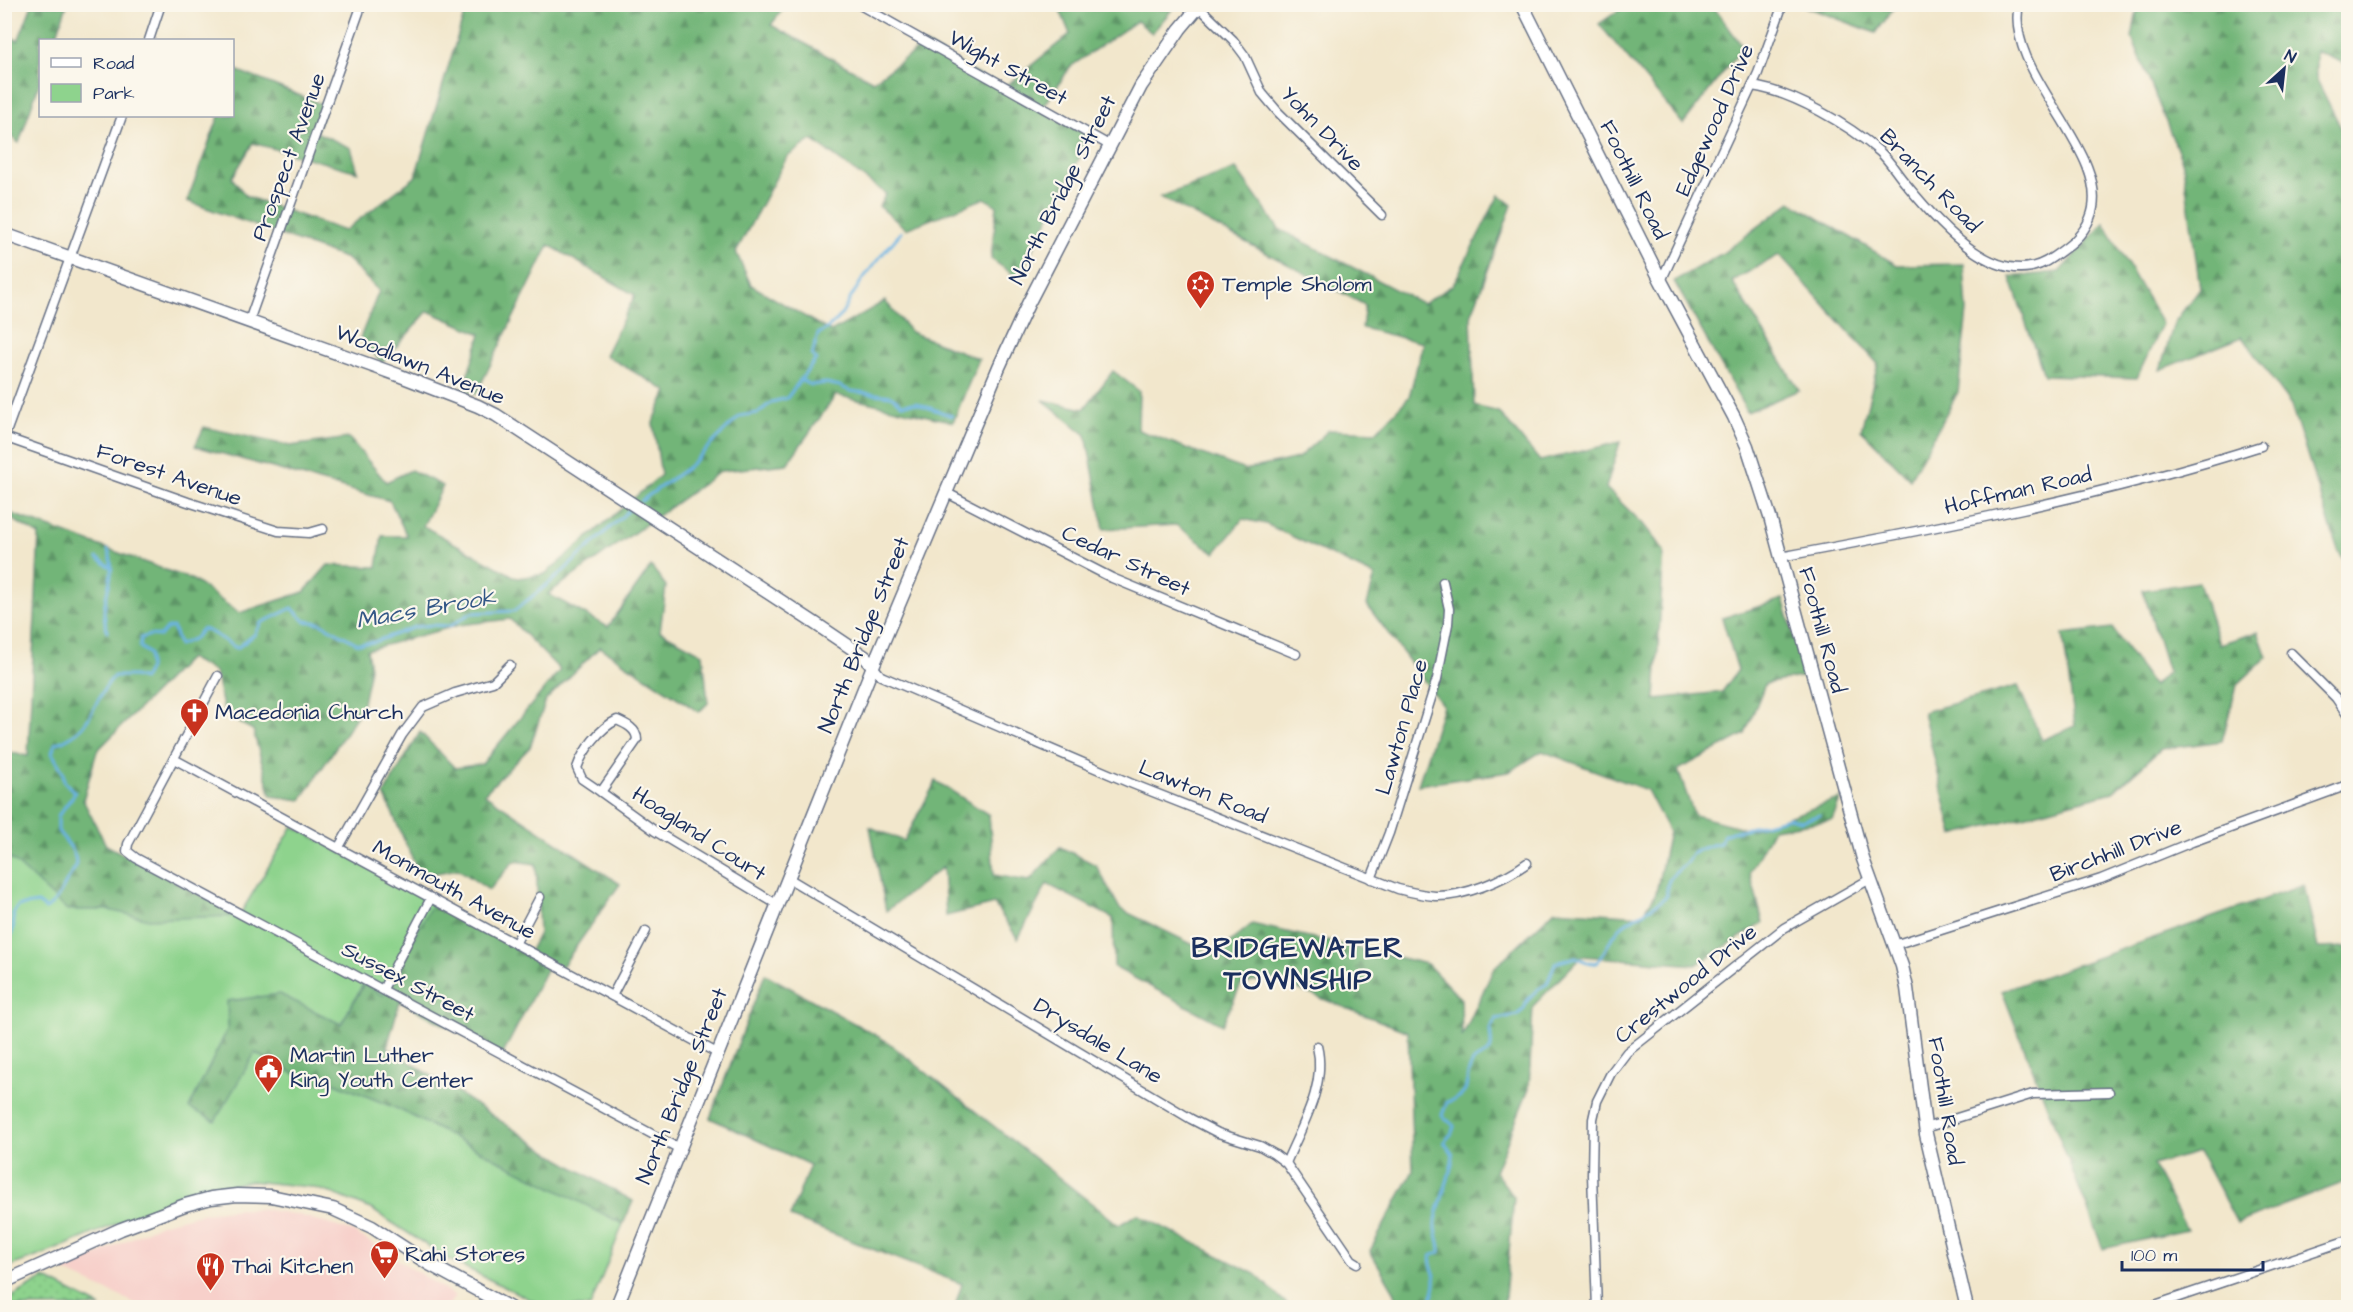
<svg xmlns="http://www.w3.org/2000/svg" width="2353" height="1312" viewBox="0 0 2353 1312" font-family="'Architects Daughter',sans-serif">
<style>
.built{fill:#f7d0ca}
.grass{fill:url(#grass-dots);stroke:#548176;stroke-width:1.5}
.forest{fill:url(#forest-firs);stroke:#46726b;stroke-width:1.5}
.park{fill:#8ed38d;stroke:#548176;stroke-width:1.5}
.lines{fill:none;stroke-linecap:round;stroke-linejoin:round}
.stream{stroke:#6ab3e2;stroke-width:3}
.street-casing{stroke:#666f84;stroke-width:11}
.secondary-casing{stroke:#666f84;stroke-width:15}
.street{stroke:#fff;stroke-width:8}
.secondary{stroke:#fff;stroke-width:12}
.labels{text-anchor:middle;dominant-baseline:central;stroke-width:4.5;stroke-linejoin:round;paint-order:stroke}
.street-label{font-size:22px;fill:#1b2f5e;stroke:#fbf7ec}
.poi-label{font-size:22px;fill:#1b2f5e;stroke:#fbf7ec;text-anchor:start}
.water-label{font-size:24px;font-style:italic;fill:#335786;stroke:#fbf7ec}
.district-label{font-size:28px;font-weight:bold;letter-spacing:1.5px;fill:#1b2f5e;stroke:#fbf7ec}
</style>
<defs>
<pattern id="grass-dots" width="8" height="8" patternUnits="userSpaceOnUse" patternTransform="scale(1.5)"><rect width="8" height="8" fill="#8ed38d"/><path d="M2 2h.1M6 6h.1" fill="none" stroke="#7ab57c" stroke-width="1.8" stroke-linecap="round"/></pattern>
<pattern id="forest-firs" width="22" height="20" patternUnits="userSpaceOnUse" patternTransform="scale(1.5)"><rect width="22" height="20" fill="#72b578"/><path d="M5 1l3.5 6h-7zM16 11l3.5 6h-7z" fill="#5d9466"/></pattern>
</defs>
<rect width="100%" height="100%" fill="#fbf7ec"/>
<filter id="ink" filterUnits="userSpaceOnUse"><feTurbulence type="fractalNoise" baseFrequency=".0167" numOctaves="2"/><feDisplacementMap in="SourceGraphic" scale="12" xChannelSelector="R" yChannelSelector="G"/><feConvolveMatrix kernelMatrix="1 2 1 2 8 2 1 2 1" color-interpolation-filters="sRGB"/></filter>
<filter id="wash" filterUnits="userSpaceOnUse"><feTurbulence type="fractalNoise" baseFrequency=".008" numOctaves="4" result="noise"/><feDisplacementMap in="SourceGraphic" scale="24" xChannelSelector="R" yChannelSelector="G"/><feGaussianBlur stdDeviation="1.35" result="paint"/><feColorMatrix in="noise" values="0 0 0 0 0 0 0 0 0 0 0 0 0 0 0 0 0 1.4 0 .05"/><feComposite in="paint" operator="in"/></filter>
<g filter="url(#wash)">
<rect width="100%" height="100%" fill="#f2e7cc"/>
<polygon class="built" points="239,1209 268,1210 299,1215 354,1232 455,1296 447,1308 144,1307 63,1271 161,1224 204,1213"/>
<polygon class="grass" points="44,1278 101,1307 5,1307 5,1301"/>
<g class="forest">
<polygon points="32,5 67,5 55,40 40,40 40,81 19,143 5,132 5,33 18,41"/>
<polygon points="467,5 786,5 771,25 873,81 925,44 1002,89 1070,34 1058,5 1176,5 1152,33 1137,21 1070,67 1041,111 1090,137 1018,278 991,259 997,206 985,198 906,229 879,206 886,194 812,140 787,157 736,252 751,285 831,332 885,301 911,332 979,359 953,422 836,395 787,464 721,471 548,594 608,627 651,566 666,586 660,631 703,654 708,703 699,712 600,647 546,700 530,747 484,794 620,884 559,971 548,966 502,1056 400,1001 387,1047 559,1159 633,1201 623,1224 400,1110 335,1083 310,1082 256,1053 215,1122 189,1108 228,1028 227,1001 280,994 341,1024 364,984 433,902 528,954 539,933 536,864 514,861 489,890 458,869 420,876 384,794 420,732 455,768 482,764 560,670 510,619 459,625 367,650 370,668 362,708 301,800 271,796 253,730 225,715 215,672 189,658 97,751 83,800 106,845 239,916 149,919 108,910 67,910 14,861 5,856 5,752 28,756 39,535 5,515 4,511 193,580 239,613 304,592 328,565 377,567 382,536 407,536 390,501 195,446 204,427 290,446 349,438 386,482 411,470 443,486 423,526 517,578 545,574 661,475 653,423 667,391 605,355 635,295 549,245 476,394 463,389 481,334 428,311 382,363 360,338 379,291 347,259 187,201 219,116 232,116 233,79 236,70 326,106 316,132 351,148 358,172 253,143 232,178 246,196 344,231 415,177"/>
<polygon points="1627,5 1712,5 1743,47 1683,124 1599,24"/>
<polygon points="1801,5 1896,5 1876,33"/>
<polygon points="2138,5 2348,5 2348,65 2316,51 2316,78 2348,142 2348,568 2338,550 2291,405 2242,337 2160,370 2174,323 2200,288 2183,164 2132,38"/>
<polygon points="1236,169 1279,229 1423,304 1453,285 1499,195 1512,205 1471,316 1474,406 1499,412 1540,461 1620,442 1606,488 1643,524 1664,551 1655,699 1722,692 1738,670 1722,618 1783,599 1806,676 1765,684 1745,734 1678,770 1694,815 1751,830 1841,798 1832,820 1773,829 1750,872 1763,923 1696,965 1582,956 1533,1006 1529,1088 1495,1172 1514,1197 1504,1308 1396,1307 1395,1293 1370,1251 1413,1171 1408,1032 1269,978 1241,985 1222,1025 1114,967 1113,918 1047,884 1018,939 994,904 946,916 943,867 886,911 870,827 904,841 936,781 989,815 994,875 1029,881 1060,847 1096,865 1120,909 1214,955 1252,924 1427,964 1461,999 1462,1037 1494,968 1555,910 1642,916 1656,893 1669,832 1647,790 1542,751 1509,772 1418,785 1443,706 1367,605 1375,576 1266,524 1243,519 1215,553 1176,525 1104,529 1086,435 1043,400 1084,409 1113,371 1139,391 1138,430 1245,470 1298,458 1329,430 1376,432 1409,397 1423,343 1362,328 1365,305 1160,197"/>
<polygon points="1791,202 1897,265 1964,264 1967,311 1958,392 1910,479 1861,430 1878,364 1779,255 1732,281 1799,390 1747,412 1674,281 1723,253"/>
<polygon points="2104,223 2162,324 2137,378 2044,375 2010,277 2059,272"/>
<polygon points="2199,582 2219,644 2258,632 2267,657 2237,685 2222,741 2161,749 2113,792 1953,835 1923,712 2018,686 2042,740 2075,726 2063,634 2112,628 2153,686 2168,672 2143,590"/>
<polygon points="2304,885 2318,948 2348,947 2348,1181 2237,1223 2199,1152 2153,1165 2187,1230 2103,1249 2002,991"/>
<polygon points="765,974 886,1041 1119,1225 1137,1214 1255,1274 1290,1307 955,1307 962,1284 790,1217 810,1165 710,1118"/>
</g>
<polygon class="park" points="293,826 433,902 383,995 363,984 341,1024 280,994 227,1001 228,1028 189,1108 215,1121 255,1053 310,1082 335,1083 400,1110 623,1224 590,1307 545,1307 448,1259 371,1209 334,1194 311,1187 250,1181 192,1192 47,1253 5,1268 5,856 14,861 67,910 108,910 149,919 239,916"/>
<g class="lines">
<g class="stream">
<polyline points="800,379 811,385 826,383 840,386 850,391 891,396 902,404 916,403 952,416"/>
<path d="M 641,501 L 688,467 L 740,416 L 758,413 L 772,402 L 787,398 L 816,359 L 812,355 L 818,334 C 844,320 842,310 857,288 C 869,268 887,250 901,232"/>
<polyline points="97,558 112,568"/>
<path d="M 107,632 C 106,625 104,618 104,612 C 105,591 117,572 108,550"/>
<path d="M 4,946 C 13,937 15,926 13,914 L 18,906 L 38,903 L 46,909 C 62,898 64,881 76,867 C 77,850 67,844 58,831 L 58,816 L 75,793 L 64,781 L 63,772 L 52,753 L 55,744 C 98,727 88,705 114,676 L 134,676 L 143,679 L 149,668 L 149,654 L 140,647 L 141,638 L 150,635 L 160,636 L 166,629 L 173,627 L 179,645 L 195,638 L 202,629 C 213,630 225,643 237,648 L 254,635 L 261,623 L 292,608 L 305,621 L 320,623 L 358,644 L 374,642 L 415,627 L 431,625 L 450,626 L 471,613 L 514,611 L 558,576 L 629,510"/>
<path d="M 1428,1308 C 1431,1298 1436,1289 1435,1279 C 1435,1270 1428,1264 1431,1256 L 1440,1252 C 1441,1241 1434,1234 1436,1220 C 1440,1198 1451,1178 1453,1155 L 1444,1142 L 1452,1133 L 1454,1126 L 1442,1115 L 1447,1102 C 1476,1094 1461,1080 1473,1062 C 1478,1055 1490,1056 1491,1047 C 1492,1042 1490,1034 1490,1028 L 1496,1019 L 1517,1015 L 1524,1009 L 1527,1001 L 1537,990 L 1547,984 L 1555,963 L 1576,957 L 1589,963 L 1597,963 C 1604,953 1612,935 1621,927 C 1635,914 1654,910 1667,895 C 1666,875 1675,875 1686,863 C 1688,861 1690,856 1692,854 C 1699,848 1711,845 1720,843 L 1724,835 L 1732,832 L 1789,818 L 1801,821 L 1820,815"/>
</g>
</g>
</g>
<g filter="url(#ink)">
<g class="lines">
<defs>
<g id="street">
<polyline points="858,4 1109,145"/>
<polyline points="1199,7 1233,40 1245,56 1262,93 1278,112 1382,215"/>
<polyline points="149,40 161,4"/>
<path d="M 1752,86 C 1793,92 1849,125 1880,152 C 1890,161 1897,174 1906,184 C 1937,222 2000,296 2053,257 C 2069,246 2083,236 2090,218 C 2116,155 2003,74 2019,4"/>
<polyline points="1661,281 1758,73 1783,4"/>
<polyline points="249,321 362,4"/>
<polyline points="4,437 188,502 278,531 309,533 323,529"/>
<polyline points="4,438 122,116"/>
<polyline points="945,492 1112,578 1296,654"/>
<path d="M 1780,557 C 1942,527 2104,496 2261,446"/>
<polyline points="2291,653 2336,698 2348,716"/>
<path d="M 873,666 L 881,676 L 1130,783 L 1398,889 C 1410,892 1423,895 1435,896 C 1464,897 1504,880 1527,863"/>
<polyline points="218,676 128,844 127,851 136,858 678,1148"/>
<path d="M 617,720 C 626,724 637,729 637,740 L 601,792 L 582,779 L 577,768 C 583,750 600,728 617,720 Z"/>
<polyline points="174,759 717,1053"/>
<polyline points="601,792 655,831 778,905"/>
<polyline points="339,847 402,735 423,707 455,693 493,682 510,665"/>
<polyline points="788,878 1191,1119 1218,1133 1260,1146 1274,1154 1286,1163 1352,1260 1357,1263"/>
<polyline points="1371,879 1389,833 1437,679 1448,624 1449,609 1443,582"/>
<polyline points="515,944 540,897"/>
<polyline points="1894,945 2101,879 2192,842 2348,785"/>
<polyline points="383,989 431,898"/>
<polyline points="612,996 646,931"/>
<polyline points="1925,1128 2033,1094 2109,1092"/>
<path d="M 1286,1163 C 1301,1127 1327,1086 1317,1046"/>
<polyline points="1597,1308 1592,1175 1593,1119 1597,1101 1611,1073 1627,1052 1784,928 1870,879"/>
<polyline points="2146,1308 2348,1240"/>
</g>
<g id="secondary">
<polyline points="1522,4 1661,281 1734,417 1747,446 1770,517 1863,859 1902,966 1907,988 1926,1134 1967,1308"/>
<polyline points="4,234 398,375 478,406 496,415 816,624 865,657 873,666"/>
<polyline points="4,1282 121,1229 185,1205 211,1198 237,1195 271,1196 333,1209 372,1227 429,1264 510,1308"/>
<polyline points="616,1308 873,666 999,367 1028,304 1141,86 1180,29 1201,4"/>
</g>
</defs>
<use href="#street" class="street-casing"/>
<use href="#secondary" class="secondary-casing"/>
<use href="#street" class="street"/>
<use href="#secondary" class="secondary"/>
</g>
</g>
<defs>
<symbol id="synagogue-pin" viewBox="-11 -11 22 30"><path d="M0 17L-7.5 6A9.5 9.5 0 1 1 7.5 6Z" fill="#c8321e" stroke="#fbf7ec"/><path d="M0-6.5L5.6 3.2H-5.6ZM0 6.5L5.6-3.2H-5.6Z" fill="#fff"/></symbol>
<symbol id="church-pin" viewBox="-11 -11 22 30"><path d="M0 17L-7.5 6A9.5 9.5 0 1 1 7.5 6Z" fill="#c8321e" stroke="#fbf7ec"/><path d="M-1.2-6h2.4v3.5h3.3v2.4h-3.3V6h-2.4V-.1h-3.3v-2.4h3.3Z" fill="#fff"/></symbol>
<symbol id="civic-pin" viewBox="-11 -11 22 30"><path d="M0 17L-7.5 6A9.5 9.5 0 1 1 7.5 6Z" fill="#c8321e" stroke="#fbf7ec"/><path d="M-.6-6.5H3V-4.5H.6V-3L4-1V1h2V6H-6V1h2V-1L-.6-3ZM-1.2 2.5V6h2.4V2.5Z" fill="#fff"/></symbol>
<symbol id="supermarket-pin" viewBox="-11 -11 22 30"><path d="M0 17L-7.5 6A9.5 9.5 0 1 1 7.5 6Z" fill="#c8321e" stroke="#fbf7ec"/><path d="M-6-5.5h2.5l.6 2H6L4.5 2H-2.5L-4.4-4H-6ZM-1.5 3.2a1.3 1.3 0 1 0 .1 0ZM3 3.2a1.3 1.3 0 1 0 .1 0Z" fill="#fff"/></symbol>
<symbol id="restaurant-pin" viewBox="-11 -11 22 30"><path d="M0 17L-7.5 6A9.5 9.5 0 1 1 7.5 6Z" fill="#c8321e" stroke="#fbf7ec"/><path d="M-5-6h1v4h1v-4h1v4h1v-4h1v5L-1.5 .5V6h-2V.5L-5-1ZM5-6V6H3V1.5H1.5Q1.5-4 5-6Z" fill="#fff"/></symbol>
</defs>
<g fill-rule="evenodd">
<use href="#synagogue-pin" x="1184" y="268" width="33" height="45"/>
<use href="#church-pin" x="178" y="696" width="33" height="45"/>
<use href="#civic-pin" x="252" y="1052" width="33" height="45"/>
<use href="#supermarket-pin" x="368" y="1238" width="33" height="45"/>
<use href="#restaurant-pin" x="194" y="1250" width="33" height="45"/>
</g>
<g class="labels">
<g class="street-label">
<text transform="translate(1008 68) rotate(29)">Wight Street</text>
<text transform="translate(1715 120) rotate(-66)">Edgewood Drive</text>
<text transform="translate(1322 129) rotate(46)">Yohn Drive</text>
<text transform="translate(289 157) rotate(-70)">Prospect Avenue</text>
<text transform="translate(1634 180) rotate(64)">Foothill Road</text>
<text transform="translate(1930 181) rotate(46)">Branch Road</text>
<text transform="translate(1063 190) rotate(-63)">North Bridge Street</text>
<text transform="translate(420 365) rotate(22)">Woodlawn Avenue</text>
<text transform="translate(169 475) rotate(19)">Forest Avenue</text>
<text transform="translate(2018 491) rotate(-13)">Hoffman Road</text>
<text transform="translate(1126 561) rotate(25)">Cedar Street</text>
<text transform="translate(1822 630) rotate(75)">Foothill Road</text>
<text transform="translate(864 635) rotate(-68)">North Bridge Street</text>
<text transform="translate(1402 727) rotate(-74)">Lawton Place</text>
<text transform="translate(1203 792) rotate(22)">Lawton Road</text>
<text transform="translate(699 834) rotate(33)">Hoagland Court</text>
<text transform="translate(2116 851) rotate(-21)">Birchhill Drive</text>
<text transform="translate(454 890) rotate(29)">Monmouth Avenue</text>
<text transform="translate(408 982) rotate(28)">Sussex Street</text>
<text transform="translate(1686 984) rotate(-39)">Crestwood Drive</text>
<text transform="translate(1098 1041) rotate(31)">Drysdale Lane</text>
<text transform="translate(682 1086) rotate(-68)">North Bridge Street</text>
<text transform="translate(1945 1101) rotate(81)">Foothill Road</text>
</g>
<g class="poi-label">
<text x="1222" y="284">Temple Sholom</text>
<text x="215" y="712">Macedonia Church</text>
<text x="290" y="1055">Martin Luther<tspan x="290" dy="25">King Youth Center</tspan></text>
<text x="405" y="1254">Rahi Stores</text>
<text x="232" y="1266">Thai Kitchen</text>
</g>
<g class="water-label">
<text transform="translate(426 609) rotate(-10)">Macs Brook</text>
</g>
<g class="district-label">
<text x="1298" y="948">BRIDGEWATER<tspan x="1298" dy="32">TOWNSHIP</tspan></text>
</g>
</g>
<rect width="2353" height="1312" fill="none" stroke="#fbf7ec" stroke-width="24"/>
<rect x="39" y="39" width="195" height="78" fill="#fbf7ec" stroke="#a1a7b3" stroke-width="1.5"/>
<rect x="51" y="58" width="30" height="9" fill="#ffffff" stroke="#a1a7b3" stroke-width="1.5"/>
<text x="93" y="69" font-size="18" fill="#1b2f5e">Road</text>
<rect x="51" y="84" width="30" height="18" fill="#8ed38d" stroke="#a1a7b3" stroke-width="1.5"/>
<text x="93" y="99" font-size="18" fill="#1b2f5e">Park</text>
<g transform="translate(2284 69) rotate(27)" stroke="#fbf7ec" stroke-width="4.5" paint-order="stroke">
<path d="M0-4.5L10 22L0 15L-10 22Z" fill="#1b2f5e"/>
<text y="-9" font-size="16" font-weight="bold" text-anchor="middle" fill="#1b2f5e">N</text>
</g>
<path d="M2122 1261v9h141v-9" fill="none" stroke="#1b2f5e" stroke-width="3"/>
<text x="2131" y="1261" font-size="18" fill="#1b2f5e" stroke="#fbf7ec" stroke-width="4.5" paint-order="stroke">100 m</text>
</svg>
